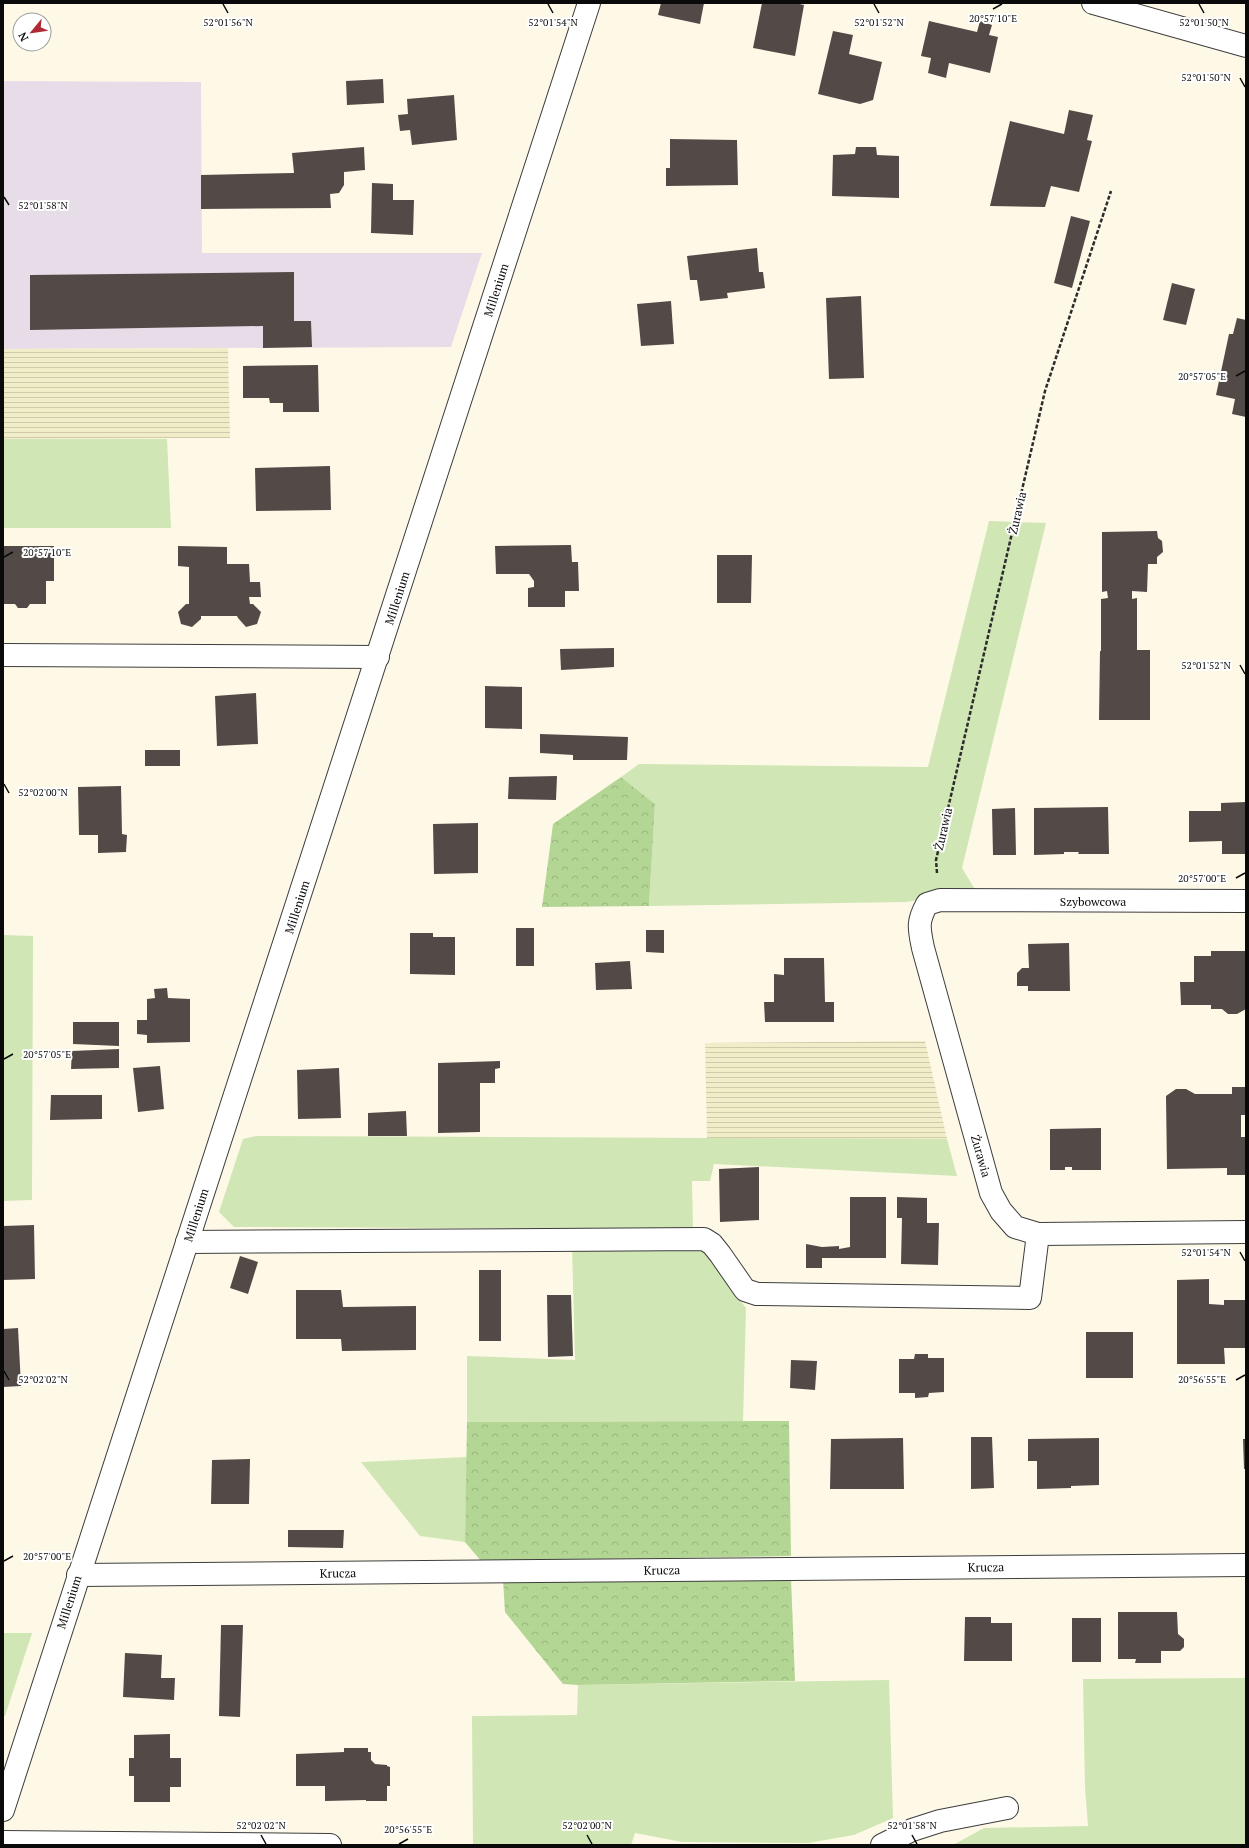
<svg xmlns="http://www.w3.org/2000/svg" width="1249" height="1848" viewBox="0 0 1249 1848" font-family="'PT Serif',serif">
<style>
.industrial{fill:#e7dde9}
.farmland{fill:url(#farmland-rules)}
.grass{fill:#d0e6b4}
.forest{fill:url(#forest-crowns)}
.building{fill:#524a47}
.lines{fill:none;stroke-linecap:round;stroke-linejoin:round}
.minor-casing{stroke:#3d3d3d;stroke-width:24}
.path{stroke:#2c2c2c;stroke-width:2.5;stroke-dasharray:4 2;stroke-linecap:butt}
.minor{stroke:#fff;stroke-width:22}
.ticks{fill:none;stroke:#0a0a0a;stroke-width:1.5}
.labels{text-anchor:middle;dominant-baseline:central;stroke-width:4;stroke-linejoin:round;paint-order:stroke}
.street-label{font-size:12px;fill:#0a0a0a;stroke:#fff}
.ticks-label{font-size:10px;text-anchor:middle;fill:#0a0a0a;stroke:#fff;stroke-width:4;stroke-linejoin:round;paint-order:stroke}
</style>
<defs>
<pattern id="farmland-rules" width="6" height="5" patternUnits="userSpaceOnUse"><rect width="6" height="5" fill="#f2edc9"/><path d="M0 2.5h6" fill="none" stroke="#cecaab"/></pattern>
<pattern id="forest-crowns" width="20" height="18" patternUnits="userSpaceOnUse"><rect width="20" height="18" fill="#b4d694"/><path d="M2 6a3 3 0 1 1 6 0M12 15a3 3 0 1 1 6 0" fill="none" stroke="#99b67e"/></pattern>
</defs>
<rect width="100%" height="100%" fill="#fef9e7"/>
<polygon class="industrial" points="3,81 201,82 202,253 482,253 451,347 3,349"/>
<g class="farmland">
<polygon points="228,348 230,438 3,439 3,349"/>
<polygon points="925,1041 947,1139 707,1139 705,1043"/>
</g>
<g class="grass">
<polygon points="3,439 167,439 171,528 3,528"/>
<polygon points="989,521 1046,523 962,868 976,891 906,902 649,906 655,804 621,777 639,764 928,767"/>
<polygon points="3,935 33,936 32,1200 3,1201"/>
<polygon points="256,1136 947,1139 957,1176 714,1164 710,1181 692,1181 693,1229 234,1227 219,1212 243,1139"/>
<polygon points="572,1245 706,1247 724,1279 746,1308 743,1421 467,1422 467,1356 575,1360"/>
<polygon points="467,1457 465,1542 420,1536 361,1462"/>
<polygon points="3,1633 32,1633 5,1716 3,1716"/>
<polygon points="1246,1678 1246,1845 953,1845 984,1828 1088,1826 1085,1788 1083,1679"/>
<polygon points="889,1680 893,1818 854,1835 808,1843 682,1842 635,1833 631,1845 473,1845 472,1716 577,1715 578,1685"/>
</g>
<g class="forest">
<polygon points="621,777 655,804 649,906 542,907 553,824"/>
<polygon points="789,1421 791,1556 481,1561 465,1542 467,1422"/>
<polygon points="791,1578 795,1681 578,1685 563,1684 505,1612 503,1580"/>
</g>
<g class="building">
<polygon points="661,3 704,3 700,24 658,15"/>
<polygon points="762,3 795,3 804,5 795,56 753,48"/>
<polygon points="929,21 977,32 980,21 992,25 989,35 998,37 990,73 949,63 946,78 928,73 931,58 921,56"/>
<polygon points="833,31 853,35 849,54 882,62 873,100 860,104 818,94"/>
<polygon points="383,79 384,103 347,105 346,81"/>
<polygon points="454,95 457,140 412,145 410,130 400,131 398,115 408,114 407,99"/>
<polygon points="1069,110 1093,115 1087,140 1092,141 1079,192 1051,186 1045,207 990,206 1010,121 1064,134"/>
<polygon points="670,139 737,140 738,185 666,186 666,168 670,168"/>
<polygon points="364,147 365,170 344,172 344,185 339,193 330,194 331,208 201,209 201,175 294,173 292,153"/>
<polygon points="856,147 876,147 877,155 899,156 899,198 832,196 833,155 855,154"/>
<polygon points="372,183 393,184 393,200 414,200 413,235 371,233"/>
<polygon points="1071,216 1090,221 1072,288 1054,283"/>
<polygon points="757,248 759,272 763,272 765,288 727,293 728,298 700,301 697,280 690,280 687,256"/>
<polygon points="294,272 294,321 311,321 312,347 263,348 263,326 30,330 30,275"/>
<polygon points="1172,283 1195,289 1186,325 1163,320"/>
<polygon points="861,296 864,378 829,379 826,298"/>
<polygon points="671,301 674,344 641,346 637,304"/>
<polygon points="1237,318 1246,320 1246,417 1232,414 1235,399 1216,395 1229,334 1233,334"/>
<polygon points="318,365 319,412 283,412 283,403 270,403 269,398 243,398 243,366"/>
<polygon points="330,466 331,510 256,511 255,468"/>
<polygon points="1157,531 1158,538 1162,541 1163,552 1157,557 1157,564 1148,564 1147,592 1132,591 1132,599 1137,598 1137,650 1150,650 1150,720 1099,720 1100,651 1101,651 1101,599 1108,598 1107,591 1102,592 1102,532"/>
<polygon points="571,545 572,562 578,562 579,591 565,591 565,607 528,607 528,588 534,587 534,581 529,574 496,574 495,546"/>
<polygon points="3,546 54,546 54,581 46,581 46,604 30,604 27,608 18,608 15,604 3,604"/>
<polygon points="178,546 227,547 227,564 249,564 250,582 260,582 261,597 249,597 250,604 253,604 261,612 257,624 246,627 238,618 237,616 201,616 201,619 192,627 181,624 178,612 186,604 189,604 189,567 178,566"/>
<polygon points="717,555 752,555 751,603 717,603"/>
<polygon points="614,648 614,667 561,670 560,649"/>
<polygon points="485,686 522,687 522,729 485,728"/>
<polygon points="256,693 258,744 217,746 215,696"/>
<polygon points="540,734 628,737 627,760 573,760 573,755 540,753"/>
<rect x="145" y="750" width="35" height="16"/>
<polygon points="557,776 556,800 508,799 509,777"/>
<polygon points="121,786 122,834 127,835 126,852 98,853 98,835 79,835 78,787"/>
<polygon points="1246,802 1246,854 1222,854 1222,841 1189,842 1189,811 1221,811 1221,803"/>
<polygon points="1108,807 1109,854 1078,854 1079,852 1064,852 1064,854 1034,855 1034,808"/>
<polygon points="1015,808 1016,855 993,855 992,809"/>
<polygon points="478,823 478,873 434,874 433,824"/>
<rect x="516" y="928" width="18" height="38"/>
<polygon points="646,930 664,930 664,953 646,952"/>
<polygon points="410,933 433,933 433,937 455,937 455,975 410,974"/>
<polygon points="1069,943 1070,991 1028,991 1028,986 1017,986 1017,973 1022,968 1029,968 1028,944"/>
<polygon points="1211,951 1246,951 1246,1009 1237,1014 1228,1014 1222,1009 1211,1009 1211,1005 1181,1005 1180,982 1194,982 1194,956 1211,956"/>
<polygon points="784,958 824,958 825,1002 834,1002 834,1022 765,1022 764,1002 774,1002 774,974 784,975"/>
<polygon points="630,961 632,989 596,990 595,963"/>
<polygon points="167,988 168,998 190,999 190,1042 147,1043 147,1035 137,1034 137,1020 147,1020 147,999 155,998 154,989"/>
<polygon points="73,1022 119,1022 119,1046 73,1044"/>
<polygon points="119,1049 119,1068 71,1069 72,1051"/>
<polygon points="500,1061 500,1068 495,1069 495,1083 480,1083 480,1132 438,1133 438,1063"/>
<polygon points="160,1066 164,1109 138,1112 133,1068"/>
<polygon points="339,1068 341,1118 298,1119 297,1070"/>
<polygon points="1232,1087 1246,1087 1246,1115 1241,1115 1241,1137 1246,1137 1246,1175 1227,1175 1227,1168 1167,1169 1166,1096 1176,1089 1186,1089 1195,1094 1232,1094"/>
<polygon points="51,1095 102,1095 102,1119 50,1120"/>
<polygon points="406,1111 407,1136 368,1136 368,1113"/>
<polygon points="1101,1128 1101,1170 1072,1170 1072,1167 1065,1167 1065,1170 1050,1170 1050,1129"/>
<polygon points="759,1167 759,1220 720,1222 719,1169"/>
<polygon points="850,1197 886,1197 886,1258 822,1258 822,1268 806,1268 806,1244 822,1247 839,1246 839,1249 850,1247"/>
<polygon points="897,1197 927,1198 927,1223 939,1223 938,1265 901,1264 902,1218 897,1218"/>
<polygon points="34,1225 35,1279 3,1280 3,1226"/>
<polygon points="240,1256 258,1262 248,1294 230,1288"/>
<rect x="479" y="1270" width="22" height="71"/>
<polygon points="1209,1279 1209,1304 1224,1305 1224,1300 1246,1300 1246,1348 1224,1348 1225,1364 1177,1364 1177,1280"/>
<polygon points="296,1290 341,1290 343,1307 416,1306 416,1350 342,1351 341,1339 296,1339"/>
<polygon points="547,1295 571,1295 573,1356 548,1357"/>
<polygon points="18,1328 21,1386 3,1387 3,1329"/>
<rect x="1086" y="1332" width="47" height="46"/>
<polygon points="915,1354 928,1354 928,1358 944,1358 944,1392 929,1393 928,1397 915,1398 915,1393 899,1393 899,1359 914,1359"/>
<polygon points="791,1360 817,1361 815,1390 790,1388"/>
<polygon points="971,1437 992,1437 994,1488 971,1489"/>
<polygon points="903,1438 904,1489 830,1489 831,1439"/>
<polygon points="1099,1438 1099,1485 1071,1486 1071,1488 1037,1489 1037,1461 1028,1461 1028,1439"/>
<polygon points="1243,1439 1246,1439 1246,1469 1244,1469"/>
<polygon points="250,1459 249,1504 211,1504 212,1460"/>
<polygon points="288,1530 344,1530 343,1548 288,1547"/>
<polygon points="1118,1612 1177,1612 1178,1634 1184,1639 1184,1647 1180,1651 1161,1651 1161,1663 1135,1663 1136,1659 1118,1659"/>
<polygon points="965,1617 991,1617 991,1623 1012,1623 1012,1661 964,1661"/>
<rect x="1072" y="1618" width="29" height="44"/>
<polygon points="221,1625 243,1625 240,1717 219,1716"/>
<polygon points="125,1653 162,1655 161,1678 175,1678 174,1700 123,1697"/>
<polygon points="170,1734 170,1758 181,1758 181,1787 170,1787 170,1802 134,1802 134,1776 129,1776 129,1758 134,1758 134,1735"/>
<polygon points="344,1748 368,1748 368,1752 371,1752 371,1760 375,1764 387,1765 387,1766 390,1767 390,1786 387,1786 387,1801 366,1801 366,1800 325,1801 325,1786 296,1786 296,1754 344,1752"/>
</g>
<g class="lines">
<defs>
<g id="minor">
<polyline points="1093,3 1246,46"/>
<polyline points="3,655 378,657"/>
<path d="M 1246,901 L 940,900 L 927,904 C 917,922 919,928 923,948 L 991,1193 L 1001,1211 L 1015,1227 L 1038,1234 L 1246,1232"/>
<polyline points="187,1242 704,1239 712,1244 720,1254 745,1290 757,1294 1030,1298 1038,1234"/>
<polyline points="78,1575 1246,1565"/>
<polyline points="3,1810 589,3"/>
<polyline points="3,1842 330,1845"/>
<polyline points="882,1845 912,1830 940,1821 1007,1808"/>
</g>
</defs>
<use href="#minor" class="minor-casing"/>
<polyline class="path" points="937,873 936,860 1045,391 1111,191"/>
<use href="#minor" class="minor"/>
</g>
<path class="ticks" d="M 223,4 L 228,13M 548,4 L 553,13M 874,4 L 879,13M 1199,4 L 1204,13M 993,9 L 1002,4M 1240,78 L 1245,87M 4,197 L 9,205M 1236,376 L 1245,371M 4,557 L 13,552M 1240,665 L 1245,674M 4,784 L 9,793M 1236,878 L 1245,873M 4,1059 L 13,1054M 1240,1252 L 1245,1261M 4,1371 L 9,1380M 1236,1380 L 1245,1375M 4,1561 L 13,1556M 261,1835 L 266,1844M 587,1835 L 592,1844M 912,1835 L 917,1844M 399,1844 L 408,1839"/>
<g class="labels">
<g class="street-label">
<text transform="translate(496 290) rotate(-72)">Millenium</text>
<text transform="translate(1017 513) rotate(-77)">Żurawia</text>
<text transform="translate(397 598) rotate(-72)">Millenium</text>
<text transform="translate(943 829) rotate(-77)">Żurawia</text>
<text x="1093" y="901">Szybowcowa</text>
<text transform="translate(297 907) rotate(-72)">Millenium</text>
<text transform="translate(981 1156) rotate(74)">Żurawia</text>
<text transform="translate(196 1215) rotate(-72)">Millenium</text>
<text transform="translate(986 1567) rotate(-1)">Krucza</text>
<text transform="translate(662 1570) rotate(-1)">Krucza</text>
<text transform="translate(338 1573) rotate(-1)">Krucza</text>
<text transform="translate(69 1602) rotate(-72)">Millenium</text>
</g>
</g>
<g class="ticks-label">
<text x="993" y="22">20°57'10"E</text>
<text x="228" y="26">52°01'56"N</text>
<text x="553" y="26">52°01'54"N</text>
<text x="879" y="26">52°01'52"N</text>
<text x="1204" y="26">52°01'50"N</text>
<text x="1206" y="81">52°01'50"N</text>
<text x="43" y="209">52°01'58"N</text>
<text x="1202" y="380">20°57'05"E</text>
<text x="47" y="556">20°57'10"E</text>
<text x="1206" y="669">52°01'52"N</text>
<text x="43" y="796">52°02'00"N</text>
<text x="1202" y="882">20°57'00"E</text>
<text x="47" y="1058">20°57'05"E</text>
<text x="1206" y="1256">52°01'54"N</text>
<text x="43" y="1383">52°02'02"N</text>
<text x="1202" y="1383">20°56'55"E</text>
<text x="47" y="1560">20°57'00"E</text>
<text x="261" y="1829">52°02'02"N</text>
<text x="587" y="1829">52°02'00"N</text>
<text x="912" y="1829">52°01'58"N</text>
<text x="408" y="1833">20°56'55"E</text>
</g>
<rect width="1249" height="1848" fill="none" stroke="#0a0a0a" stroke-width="8"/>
<g transform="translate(32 32) rotate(241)"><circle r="19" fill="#ffffff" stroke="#9d9d9d"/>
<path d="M0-3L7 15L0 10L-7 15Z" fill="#b22936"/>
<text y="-6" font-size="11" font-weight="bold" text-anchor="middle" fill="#0a0a0a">N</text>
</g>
</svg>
